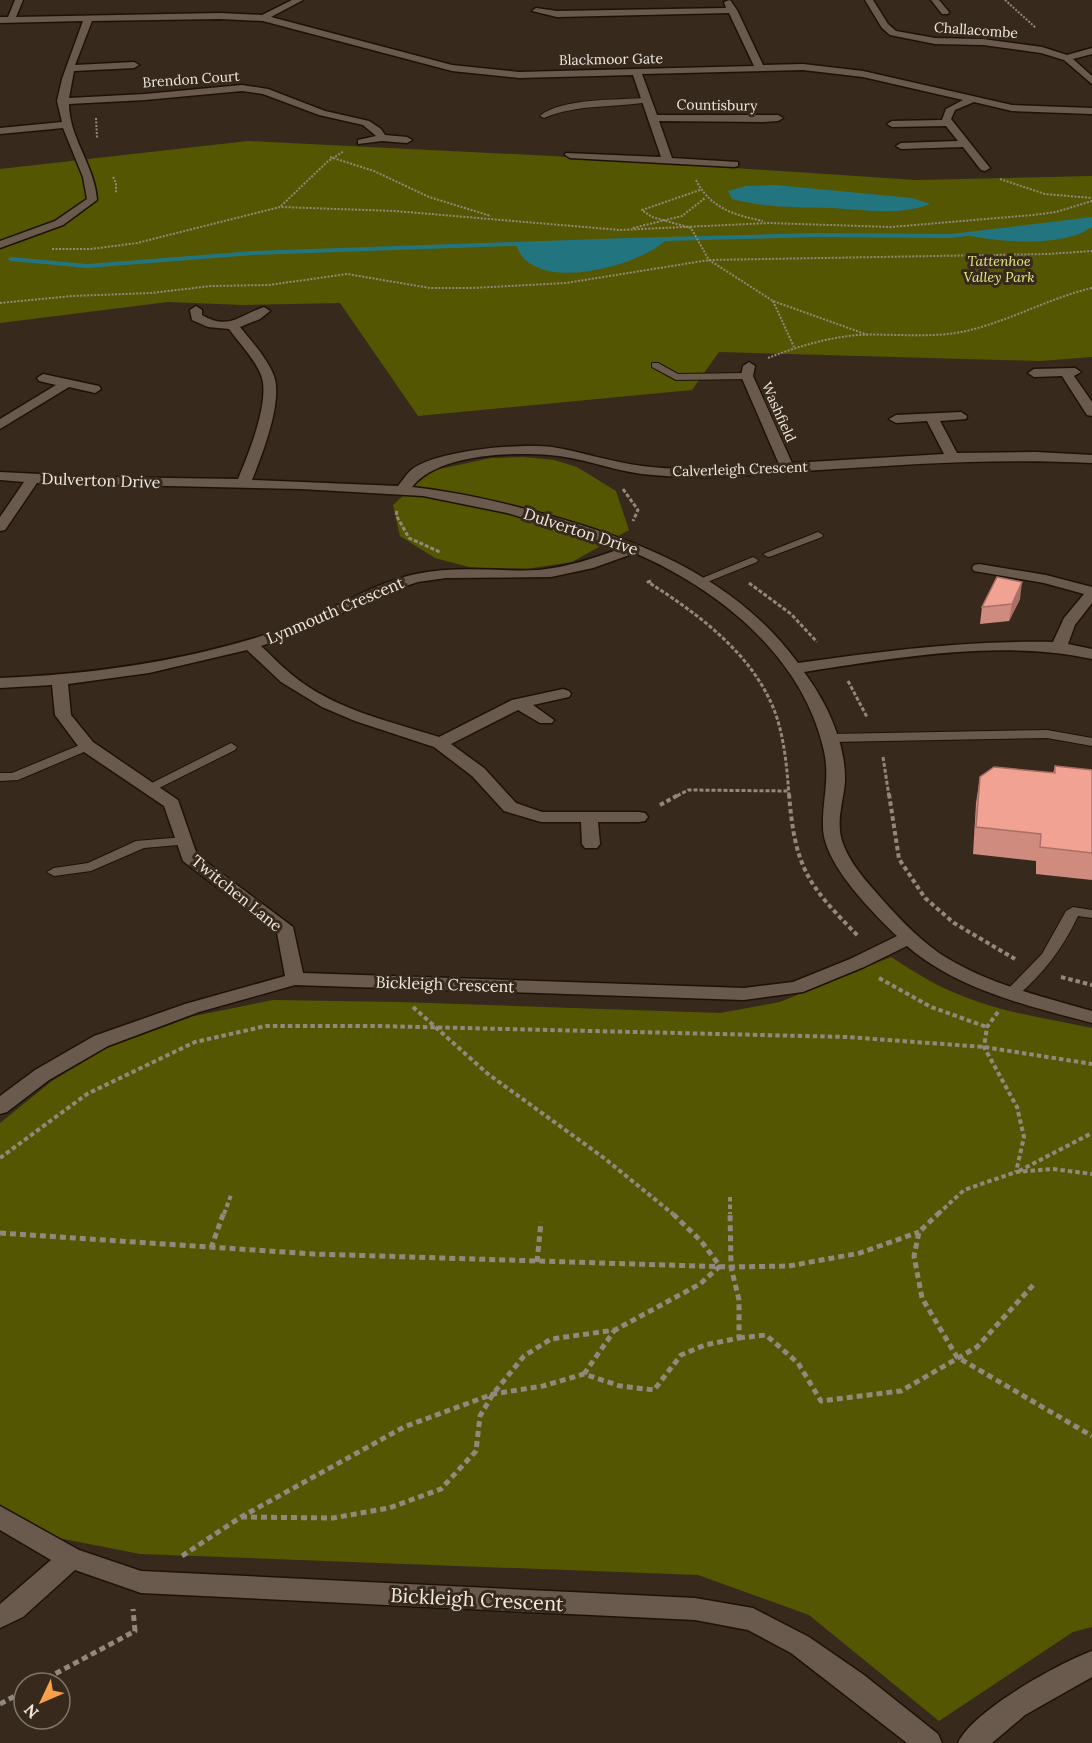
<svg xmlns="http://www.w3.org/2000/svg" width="1092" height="1743" viewBox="0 0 1092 1743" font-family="Lora,serif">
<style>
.green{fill:#555601}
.water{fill:#22757f}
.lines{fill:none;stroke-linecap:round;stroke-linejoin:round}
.stream{fill:#22757f;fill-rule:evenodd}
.lane-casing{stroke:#1e1207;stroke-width:2}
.street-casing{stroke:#1e1207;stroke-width:3}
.path-far3{stroke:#92887d;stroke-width:2;stroke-dasharray:2 1.5;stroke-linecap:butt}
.path-far2{stroke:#92887d;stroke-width:3;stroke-dasharray:4 2;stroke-linecap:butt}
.path-far1{stroke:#92887d;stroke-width:4;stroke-dasharray:4.5 3;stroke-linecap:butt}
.path{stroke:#92887d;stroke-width:5;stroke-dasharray:6 4;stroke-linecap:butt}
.lane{fill:#695a4d;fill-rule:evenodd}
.street{fill:#695a4d;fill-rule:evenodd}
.wall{fill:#cf8b7e}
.shaded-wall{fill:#a97166}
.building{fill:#f1a292;stroke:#a97166;stroke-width:1.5}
.labels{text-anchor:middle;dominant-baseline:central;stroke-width:6;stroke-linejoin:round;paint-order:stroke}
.far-street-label{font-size:14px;fill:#f1e9e0;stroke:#372a1d}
.far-park-label{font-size:14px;font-style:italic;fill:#e6ea83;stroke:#372a1d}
.street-label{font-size:16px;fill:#f1e9e0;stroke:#372a1d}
.near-street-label{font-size:20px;fill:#f1e9e0;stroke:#372a1d}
</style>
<rect width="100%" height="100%" fill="#372a1d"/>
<g class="green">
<polygon points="248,141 552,156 916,180 1092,176 1092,357 1040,361 719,352 692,390 418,416 340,303 243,305 168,302 0,323 0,169"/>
<polygon points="524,457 554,460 577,467 616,491 629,530 572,562 526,569 469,567 435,558 400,536 393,505 430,471 491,458"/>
<path d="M 891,957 C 914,972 938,987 965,997 C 1005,1013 1050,1019 1092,1028 L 1092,1627 L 1073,1632 L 939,1721 L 809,1615 L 698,1575 L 140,1554 L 33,1533 L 0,1511 L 0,1123 L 52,1081 L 107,1048 L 194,1016 L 273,1000 L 398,1002 L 720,1013 L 780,1002 Z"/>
</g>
<g class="water">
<path d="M 776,185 L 912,198 L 930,204 C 899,216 865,210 833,208 C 798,207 766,208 732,199 L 728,191 L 746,186 Z"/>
<path d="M 1092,219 L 1092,227 C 1063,248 998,242 965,235 Z"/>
<path d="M 667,239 C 640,267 530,296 516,244 Z"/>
</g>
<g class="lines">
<polygon class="stream" points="1092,217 1092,221 951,238 816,237 627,242 253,255 87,268 11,261 8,259 11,257 87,264 253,251 627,238 816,233 951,234"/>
<defs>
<g id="lane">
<path d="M 646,98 L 649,98 L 649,102 C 613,108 577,104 544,118 L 540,116 C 560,98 619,100 646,98 Z"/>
<polygon points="652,363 658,363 678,374 747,373 752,376 747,379 676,380 652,367"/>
<polygon points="818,532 823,535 822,537 772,556 768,557 763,554"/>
<polygon points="753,557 758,560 757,562 705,583 701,584 695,581"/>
<polygon points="1047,730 1092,738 1092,746 1047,738 831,742 825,738 831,734"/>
<polygon points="87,742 93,746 91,749 18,780 0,781 0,773 12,773"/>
<polygon points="231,743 237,747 235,750 155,790 145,790 144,787"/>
<polygon points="184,837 189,838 191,841 189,844 144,848 91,871 54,876 47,872 54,868 88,863 136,841"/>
<path d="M 1073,907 L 1092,910 L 1092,918 L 1078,916 C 1063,948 1043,974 1016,997 L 1006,997 L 1004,994 L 1006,991 L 1042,954 L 1066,911 Z"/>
</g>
<g id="street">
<path d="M 15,0 L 23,0 L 16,17 L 220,13 L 262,15 L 292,0 L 303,0 L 271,17 L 452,65 L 519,72 L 754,66 L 729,13 L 557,17 L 532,11 L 536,8 L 557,11 L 726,8 L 724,2 L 730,0 L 737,10 L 763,65 L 803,64 L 863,71 L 1012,105 L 1092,108 L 1092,114 L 1012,111 L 974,102 L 955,110 L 951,119 L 990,168 L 985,171 L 981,170 L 963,147 L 901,149 L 896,146 L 901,143 L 958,141 L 946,126 L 892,127 L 887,124 L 892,121 L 942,120 L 946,109 L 963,100 L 863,77 L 803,70 L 642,74 L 657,115 L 778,115 L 783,118 L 778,121 L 763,122 L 659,121 L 672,158 L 738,162 L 738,166 L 734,167 L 570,158 L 565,155 L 566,153 L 661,157 L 633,75 L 519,78 L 452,71 L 263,21 L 220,19 L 92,21 L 75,65 L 134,62 L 139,65 L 134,68 L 74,71 L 69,98 L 145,94 L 242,85 L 268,89 L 325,111 L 369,121 L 381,129 L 385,135 L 407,137 L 412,140 L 407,143 L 382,141 L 358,144 L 358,140 L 376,136 L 363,125 L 319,115 L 263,94 L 242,91 L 145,100 L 69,104 C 69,138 95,166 97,200 L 63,225 L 0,248 L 0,241 L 55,221 L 87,199 L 83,177 L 63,128 L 0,134 L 0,128 L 62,122 L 57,101 L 62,79 L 83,21 L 0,23 L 0,17 L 8,17 Z"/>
<polygon points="865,0 873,0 888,24 896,31 935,38 983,39 1042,47 1067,55 1092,48 1092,54 1073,59 1092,76 1092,84 1064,60 1041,53 983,45 935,44 890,35 882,28"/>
<polygon points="931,0 939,0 949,12 948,14 942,14"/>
<path d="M 196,306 L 202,310 L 202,315 C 229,331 240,315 264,307 L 270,311 L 260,319 L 240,327 C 252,342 267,358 274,376 C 283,402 262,455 252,480 L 398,486 C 402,481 406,475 410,471 C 434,450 521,443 552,447 C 582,452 612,462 642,466 C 687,472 734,467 779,464 L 741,376 L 743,366 L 749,362 L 755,366 L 753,376 L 792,463 L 944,454 L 927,421 L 896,423 L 889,419 L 896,415 L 961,412 L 967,416 L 966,419 L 940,421 L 957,453 L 1036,452 L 1092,455 L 1092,463 C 1001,458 910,464 819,470 C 761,474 701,481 642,474 C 611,470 580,457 549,455 C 509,452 438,454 412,487 C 459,492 505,503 551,516 C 647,543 737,580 798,663 C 883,651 967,640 1053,642 L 1064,618 L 1084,594 L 1044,583 L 974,571 L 972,568 L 974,565 L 979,564 L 1046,575 L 1092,587 L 1092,603 L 1075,625 L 1068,644 L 1092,649 L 1092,659 C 1001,639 896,658 804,672 C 826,701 846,743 845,781 C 844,798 838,814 840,831 C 842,852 860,874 874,890 C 893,912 915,936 939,953 C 984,983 1040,996 1092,1011 L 1092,1023 C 1029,1006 958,990 907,946 L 864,967 L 803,992 L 744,1000 L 295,985 L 199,1012 L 108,1046 L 49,1080 L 7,1112 L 0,1114 L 0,1096 L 35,1070 L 94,1036 L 185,1004 L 285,976 L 277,933 L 183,861 L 164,806 L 81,750 L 55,715 L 52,685 L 0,688 L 0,678 C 98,674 193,660 286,628 C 331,612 369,584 416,574 C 457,565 498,572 539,570 C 568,567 595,558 622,548 L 507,513 L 423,496 L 301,489 L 37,483 L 5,530 L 0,531 L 0,517 L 24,482 L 0,480 L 0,472 L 100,477 L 238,479 C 248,455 271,400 261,375 C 254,358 240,344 229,329 L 208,327 L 192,320 L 190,310 ZM 635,553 C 718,589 801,655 823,747 C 831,777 822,799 823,828 C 824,864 872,912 897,936 L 850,959 L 793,982 L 744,988 L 303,973 L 293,927 L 197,855 L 178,800 L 93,742 L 71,715 L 68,684 L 149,673 L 247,650 L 281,682 L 322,707 L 355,721 L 434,747 L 472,776 L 504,811 L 541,822 L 581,822 L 582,844 L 585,848 L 597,848 L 600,844 L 598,822 L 639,822 L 645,821 L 648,817 L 645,813 L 639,812 L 542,812 L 516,803 L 484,768 L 451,744 L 518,710 L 540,723 L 552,723 L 554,720 L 533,705 L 569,697 L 571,694 L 569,691 L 563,689 L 512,700 L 439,737 C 389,721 332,709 291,674 C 281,666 271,655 261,646 L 299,633 L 390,591 L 418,582 L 446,578 L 551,577 L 593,568 Z"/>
<polygon points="1075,368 1081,372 1074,376 1092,402 1092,416 1087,415 1062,376 1034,377 1028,373 1034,369"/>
<polygon points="43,374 99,386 101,389 95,393 69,387 0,429 0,419 56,385 39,381 37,378"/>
<polygon points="0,1506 79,1550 141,1571 695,1598 753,1608 809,1637 864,1675 938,1734 942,1743 907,1743 791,1653 748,1630 695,1620 141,1593 75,1570 23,1617 0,1628 0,1604 51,1560 0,1530"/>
<path d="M 1092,1651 L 1092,1677 L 1025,1715 L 992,1743 L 958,1743 C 972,1711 1059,1663 1092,1651 Z"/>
</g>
</defs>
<use href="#lane" class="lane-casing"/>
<use href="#street" class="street-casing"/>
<g class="path-far3">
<polyline points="1005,0 1036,28"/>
<polyline points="96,118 97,138"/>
<polyline points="330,157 374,171 429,197 491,216"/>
<polyline points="113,177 116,183 116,193"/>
<polyline points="1000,179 1045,194 1092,198"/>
<path d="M 696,180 C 710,208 734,215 763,221"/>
<polyline points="700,190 642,210 652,217 691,228 709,260 773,301 868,335"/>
<polyline points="281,206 327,162 344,151"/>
<polyline points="633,228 682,216 705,198"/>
<polyline points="52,249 91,249 137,243 280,207 395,211 620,230 769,223 891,227 1033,215 1056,212 1092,201"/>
<polyline points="773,301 794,347"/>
<polyline points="0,303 72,296 151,293 211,286 269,285 347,274 430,288 472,288 566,283 709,260 1048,254 1092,251"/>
<path d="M 768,358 C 796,347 826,338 857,335 C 893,333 930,339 966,331 C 1010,321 1049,298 1092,288"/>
</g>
<g class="path-far2">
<polyline points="623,489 638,510 633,521"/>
<polyline points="397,511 396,515 409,538 440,552"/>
<path d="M 651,581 L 648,582 C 700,615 757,657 777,718 C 785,744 787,769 789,796"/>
<polyline points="749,583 791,614 817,642"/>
<polyline points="848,681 867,717"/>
<polyline points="883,757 889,796"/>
<polyline points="677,796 688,790 788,791"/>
</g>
<g class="path-far1">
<path d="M 789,794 C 795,869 808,885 859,937"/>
<polyline points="889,794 899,859 925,898 954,923 1015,959"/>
<polyline points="660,805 680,794"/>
<polyline points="1061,977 1092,985"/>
<polyline points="879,978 931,1007 987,1027"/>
<polyline points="413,1007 488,1074 604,1158 673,1214"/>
<polyline points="998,1012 987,1027 984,1047 1017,1107 1024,1137 1016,1172"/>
<polyline points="0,1158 87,1094 195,1042 266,1026 378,1026 847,1037 984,1047 1092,1064"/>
<polyline points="1019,1171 1092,1133"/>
<polyline points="730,1197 730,1214"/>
<polyline points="224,1214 231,1195"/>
<polyline points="938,1214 964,1190 1016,1172 1053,1169 1092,1174"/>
</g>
<g class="path">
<polyline points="940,1212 919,1232 914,1256 922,1298 957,1357 1092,1436"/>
<polyline points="0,1233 314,1254 731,1267 789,1266 860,1253 919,1232"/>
<polyline points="211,1248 224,1212"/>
<polyline points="537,1262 541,1222"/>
<polyline points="739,1338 766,1335 798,1363 821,1401 901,1391 977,1347 1034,1284"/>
<polyline points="584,1374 614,1331"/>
<polyline points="241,1517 333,1518 389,1508 441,1489 476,1451 480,1416 493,1394 524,1356 551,1339 615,1330 700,1284 720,1266 701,1241 671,1212"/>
<polyline points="182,1556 241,1517 404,1427 493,1394 543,1386 584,1374 620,1386 654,1390 681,1355 705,1345 739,1338 739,1300 731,1267 730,1212"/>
<polyline points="38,1683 135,1631 133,1609"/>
<polyline points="0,1704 24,1691"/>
</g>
<use href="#lane" class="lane"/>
<use href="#street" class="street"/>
</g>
<g class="wall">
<polygon points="1020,599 1009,621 980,624 982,607"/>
<polygon points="1055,766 1092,770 1092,880 1036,874 1036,861 973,854 976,803 980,777 1053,773"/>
</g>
<polygon class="shaded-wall" points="1022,582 1020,599 1009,621 1012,604"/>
<g class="building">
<polygon points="997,577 1022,582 1012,604 982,607"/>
<polygon points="1055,766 1092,770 1092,853 1040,847 1041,834 976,827 980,777 994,767 1055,773"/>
</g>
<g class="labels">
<g class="far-street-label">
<text transform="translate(976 30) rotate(4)">Challacombe</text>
<text transform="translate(611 59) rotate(-1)">Blackmoor Gate</text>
<text transform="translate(191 79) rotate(-4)">Brendon Court</text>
<text transform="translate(717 105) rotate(1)">Countisbury</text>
<text transform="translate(779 412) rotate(66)">Washfield</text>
<text transform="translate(740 469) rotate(-2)">Calverleigh Crescent</text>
</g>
<g class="far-park-label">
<text x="999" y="261">Tattenhoe<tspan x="999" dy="16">Valley Park</tspan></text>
</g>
<g class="street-label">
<text transform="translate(101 480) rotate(2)">Dulverton Drive</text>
<text transform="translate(581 531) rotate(18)">Dulverton Drive</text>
<text transform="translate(335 610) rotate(-23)">Lynmouth Crescent</text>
<text transform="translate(237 893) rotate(39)">Twitchen Lane</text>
<text transform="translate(445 984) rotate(2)">Bickleigh Crescent</text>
</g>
<g class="near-street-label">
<text transform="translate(477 1599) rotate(3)">Bickleigh Crescent</text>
</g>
</g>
<g transform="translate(42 1701) rotate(226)"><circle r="28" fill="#372a1d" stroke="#81766b" stroke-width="1.5"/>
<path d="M0-4.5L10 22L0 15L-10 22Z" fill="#f8a04b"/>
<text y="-9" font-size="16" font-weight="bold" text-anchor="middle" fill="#f1e9e0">N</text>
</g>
</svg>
